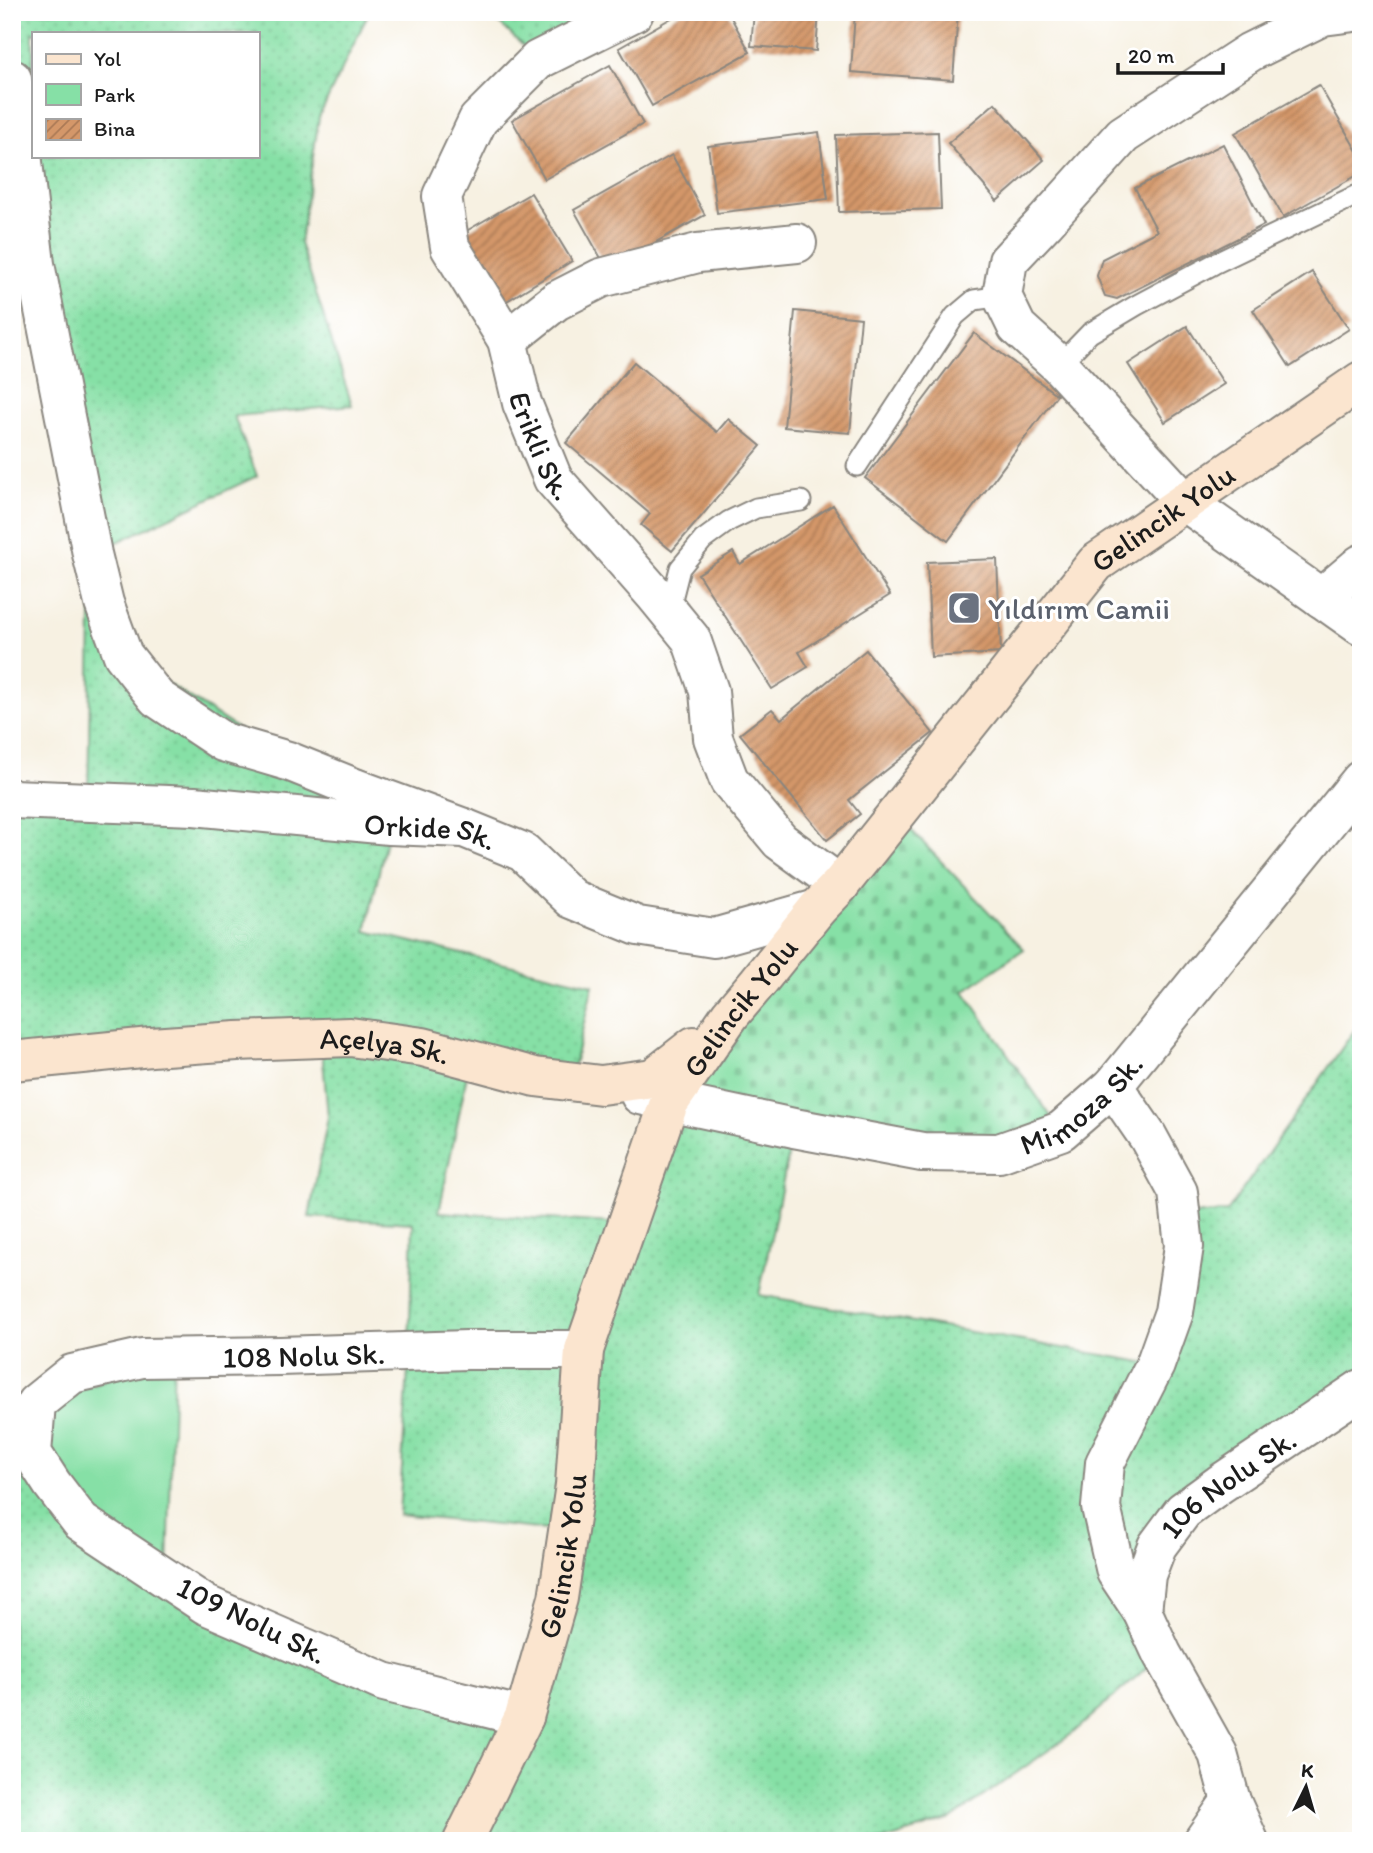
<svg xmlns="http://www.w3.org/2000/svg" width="1373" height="1853" viewBox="0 0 1373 1853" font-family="Itim,sans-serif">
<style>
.grass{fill:url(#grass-dots);stroke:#517e61;stroke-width:2;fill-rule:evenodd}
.cemetery{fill:url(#cemetery-stones);stroke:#517e61;stroke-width:2}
.park{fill:#86e0a6;stroke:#517e61;stroke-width:2}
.building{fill:url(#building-hatch)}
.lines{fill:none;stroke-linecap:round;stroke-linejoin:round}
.lane-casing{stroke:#8a867f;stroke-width:23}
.street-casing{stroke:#8a867f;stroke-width:42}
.secondary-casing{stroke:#8a867f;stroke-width:42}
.lane{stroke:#fff;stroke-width:19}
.street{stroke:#fff;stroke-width:38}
.secondary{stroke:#fbe5cf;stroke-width:38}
.labels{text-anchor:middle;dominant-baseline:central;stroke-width:6;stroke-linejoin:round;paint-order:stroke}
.street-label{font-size:30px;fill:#1c1c1c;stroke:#fff}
.worship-label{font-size:30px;fill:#5b616d;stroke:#fff;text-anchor:start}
</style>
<defs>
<pattern id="grass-dots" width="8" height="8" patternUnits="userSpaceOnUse" patternTransform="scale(1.75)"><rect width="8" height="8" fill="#86e0a6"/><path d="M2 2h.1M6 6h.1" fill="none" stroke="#73c08e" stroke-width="1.8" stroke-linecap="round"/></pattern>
<pattern id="cemetery-stones" width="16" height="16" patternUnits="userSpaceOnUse" patternTransform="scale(1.75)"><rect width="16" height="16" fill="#86e0a6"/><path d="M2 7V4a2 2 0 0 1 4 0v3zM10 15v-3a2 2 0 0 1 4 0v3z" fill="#73c08e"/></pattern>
<pattern id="building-hatch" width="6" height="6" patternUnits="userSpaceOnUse" patternTransform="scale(1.75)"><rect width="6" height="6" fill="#d49769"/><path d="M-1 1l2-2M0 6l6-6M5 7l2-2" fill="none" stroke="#ab7a56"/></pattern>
</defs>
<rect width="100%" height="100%" fill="#fff"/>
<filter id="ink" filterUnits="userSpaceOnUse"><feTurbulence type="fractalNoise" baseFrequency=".0143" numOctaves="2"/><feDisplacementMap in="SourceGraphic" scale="14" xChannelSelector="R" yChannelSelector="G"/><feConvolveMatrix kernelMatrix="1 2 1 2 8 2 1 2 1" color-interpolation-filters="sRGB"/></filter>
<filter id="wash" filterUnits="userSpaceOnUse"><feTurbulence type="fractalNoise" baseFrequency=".00686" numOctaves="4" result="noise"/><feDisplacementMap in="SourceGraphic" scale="28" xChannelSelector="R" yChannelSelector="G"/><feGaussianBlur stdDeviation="1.57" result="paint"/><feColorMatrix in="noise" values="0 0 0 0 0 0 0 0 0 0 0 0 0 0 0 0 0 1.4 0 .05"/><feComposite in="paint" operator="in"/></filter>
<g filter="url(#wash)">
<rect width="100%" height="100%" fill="#f7f1e2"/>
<g class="grass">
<path d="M 12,12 L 369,12 L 319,117 L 300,243 L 352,405 L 234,416 L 257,476 L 92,554 L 123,655 L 389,826 L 366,931 L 593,985 L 570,1081 L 470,1060 L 439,1212 L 627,1224 L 669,1103 L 794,1128 L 759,1295 L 1154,1364 L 1181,1216 L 1227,1212 L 1361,1021 L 1361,1389 L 1157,1546 L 1162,1654 L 1073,1733 L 951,1819 L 882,1841 L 12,1841 L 12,1495 L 32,1453 L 206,1605 L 524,1717 L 567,1532 L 399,1515 L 409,1352 L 413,1223 L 309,1217 L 328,1117 L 321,1038 L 12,1061 L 12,799 L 88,802 L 92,554 L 12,79 ZM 33,33 L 257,33 L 257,156 L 33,156 Z"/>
<polygon points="480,12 634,12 538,60 497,21"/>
</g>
<polygon class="cemetery" points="896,814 1024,949 964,991 1061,1131 999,1153 669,1103"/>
<polygon class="park" points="174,1357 168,1573 52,1484 36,1403"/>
<g id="blocks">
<g class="building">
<polygon points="682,12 728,12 750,52 652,106 619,48"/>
<polygon points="754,12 819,12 816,51 751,46"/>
<polygon points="855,12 958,12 953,80 851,72"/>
<polygon points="610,65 643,124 545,179 512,120"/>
<polygon points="1319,85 1361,158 1361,173 1283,217 1235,133"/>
<polygon points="995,103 1044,160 997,201 948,143"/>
<polygon points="819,132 828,199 717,213 708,146"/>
<polygon points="938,132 941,209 839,212 836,135"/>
<polygon points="1223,144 1264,225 1117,299 1105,296 1097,276 1102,259 1157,231 1135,188"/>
<polygon points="672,155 705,215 607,269 574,210"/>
<polygon points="531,193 572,261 505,302 463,233"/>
<polygon points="1312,272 1349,329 1290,367 1253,310"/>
<polygon points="795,311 861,318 850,433 784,427"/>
<polygon points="1187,326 1224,384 1165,422 1128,364"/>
<polygon points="974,333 1057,395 948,541 865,478"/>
<polygon points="634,362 717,432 728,419 761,446 672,551 641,525 650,514 566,443"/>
<polygon points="833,505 890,595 799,652 808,667 772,689 698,574 733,552 740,564"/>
<polygon points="997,559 1001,653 931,657 927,562"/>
<polygon points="866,650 933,733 849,800 860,814 827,840 740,734 772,709 781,719"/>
</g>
</g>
</g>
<g filter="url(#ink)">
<use href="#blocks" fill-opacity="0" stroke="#8a867f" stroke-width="2"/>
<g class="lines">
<defs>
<g id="lane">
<polyline points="1059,365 1090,333 1137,305 1214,264 1361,193"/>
<polyline points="857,466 955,316 974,300 1002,296"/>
<polyline points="669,611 680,568 703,540 729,521 756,508 801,501"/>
</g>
<g id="street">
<path id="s1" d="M 634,12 L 538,60 L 478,120 L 442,196 L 450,247 L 507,340 L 522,403 L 553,479 L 655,595 L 691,639 L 709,691 L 713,738 L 729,780 L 780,841 L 840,885"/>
<polyline points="1354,12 1323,16 1250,52 1123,135 1045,222 1008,261 1002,296 1017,327 1059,365 1184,501 1361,626"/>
<polyline points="12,79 15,94 35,264 92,554 104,603 123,655 157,698 223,742 288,761 355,788 464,828"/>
<polyline points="507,340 556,301 601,278 698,253 797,243"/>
<polyline points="1321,598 1361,564"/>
<path id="s2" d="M 12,799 L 194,806 L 389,825 L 464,828 L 523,852 L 572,899 L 638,926 L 714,938 L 817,909"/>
<polyline points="1113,1086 1148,1137 1178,1192 1184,1246 1174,1312 1155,1365 1105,1463 1101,1507 1116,1572 1142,1611 1162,1654 1218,1754 1231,1801 1249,1841"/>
<path id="s3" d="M 640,1095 L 794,1128 L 922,1152 L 999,1153 L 1061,1131 L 1113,1086 L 1361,780"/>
<path id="s4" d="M 1142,1611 L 1146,1575 L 1157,1546 L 1183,1511 L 1220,1484 L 1361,1389"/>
<path id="s5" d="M 524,1717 L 384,1682 L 206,1605 L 81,1522 L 52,1484 L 32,1453 L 36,1403 L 72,1374 L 142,1358 L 280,1356 L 467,1350 L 584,1350"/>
<polyline points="1203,1841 1231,1801"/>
</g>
<g id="secondary">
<path id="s6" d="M 12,1061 L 151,1047 L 237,1041 L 350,1037 L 423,1047 L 535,1077 L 601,1085 L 653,1078 L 694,1046"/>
<path id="s7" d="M 463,1841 L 524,1717 L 558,1598 L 575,1485 L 584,1350 L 669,1103 L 730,1015 L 758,982 L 817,909 L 840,885 L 1096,563 L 1361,381"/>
</g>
</defs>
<use href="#lane" class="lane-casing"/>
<use href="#street" class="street-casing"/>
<use href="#secondary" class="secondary-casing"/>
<use href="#lane" class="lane"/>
<use href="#street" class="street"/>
<use href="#secondary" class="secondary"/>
</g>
</g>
<defs>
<symbol id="mosque-square" viewBox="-11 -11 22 22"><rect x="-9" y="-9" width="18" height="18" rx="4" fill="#6b7280" stroke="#fff"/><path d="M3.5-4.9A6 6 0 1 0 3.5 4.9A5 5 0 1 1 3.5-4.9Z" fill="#fff"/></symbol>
</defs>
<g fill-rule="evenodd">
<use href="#mosque-square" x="945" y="589" width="38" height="38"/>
</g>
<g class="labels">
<g class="street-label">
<text stroke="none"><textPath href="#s1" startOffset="548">Erikli Sk.</textPath></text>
<text stroke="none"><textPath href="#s7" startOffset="1542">Gelincik Yolu</textPath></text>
<text stroke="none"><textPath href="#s2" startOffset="420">Orkide Sk.</textPath></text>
<text stroke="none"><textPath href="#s7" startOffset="892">Gelincik Yolu</textPath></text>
<text stroke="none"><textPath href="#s6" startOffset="374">Açelya Sk.</textPath></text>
<text stroke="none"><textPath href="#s3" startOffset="462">Mimoza Sk.</textPath></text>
<text stroke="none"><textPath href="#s5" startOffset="903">108 Nolu Sk.</textPath></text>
<text stroke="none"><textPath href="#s4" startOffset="163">106 Nolu Sk.</textPath></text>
<text stroke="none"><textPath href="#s7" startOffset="304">Gelincik Yolu</textPath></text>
<text transform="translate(252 1620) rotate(26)">109 Nolu Sk.</text>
</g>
<g class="worship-label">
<text x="988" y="608">Yıldırım Camii</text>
</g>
</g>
<rect width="1373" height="1853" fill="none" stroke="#fff" stroke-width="42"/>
<rect x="32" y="32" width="228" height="126" fill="#ffffff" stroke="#a4a4a4" stroke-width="2"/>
<rect x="46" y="54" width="35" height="10" fill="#fbe5cf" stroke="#a4a4a4" stroke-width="2"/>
<text x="94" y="66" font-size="21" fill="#1c1c1c">Yol</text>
<rect x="46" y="84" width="35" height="21" fill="#86e0a6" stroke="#a4a4a4" stroke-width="2"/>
<text x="94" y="102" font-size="21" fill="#1c1c1c">Park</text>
<rect x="46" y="119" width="35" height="21" fill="url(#building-hatch)" stroke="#a4a4a4" stroke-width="2"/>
<text x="94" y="136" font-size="21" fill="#1c1c1c">Bina</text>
<g transform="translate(1306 1787) rotate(5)" stroke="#ffffff" stroke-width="5" paint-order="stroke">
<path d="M0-5L12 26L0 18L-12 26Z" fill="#1c1c1c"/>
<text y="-10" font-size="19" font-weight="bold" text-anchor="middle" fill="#1c1c1c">K</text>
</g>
<path d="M1118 63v10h105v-10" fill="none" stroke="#1c1c1c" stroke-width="3.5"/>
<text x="1128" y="63" font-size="21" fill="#1c1c1c" stroke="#ffffff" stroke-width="5" paint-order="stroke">20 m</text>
</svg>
